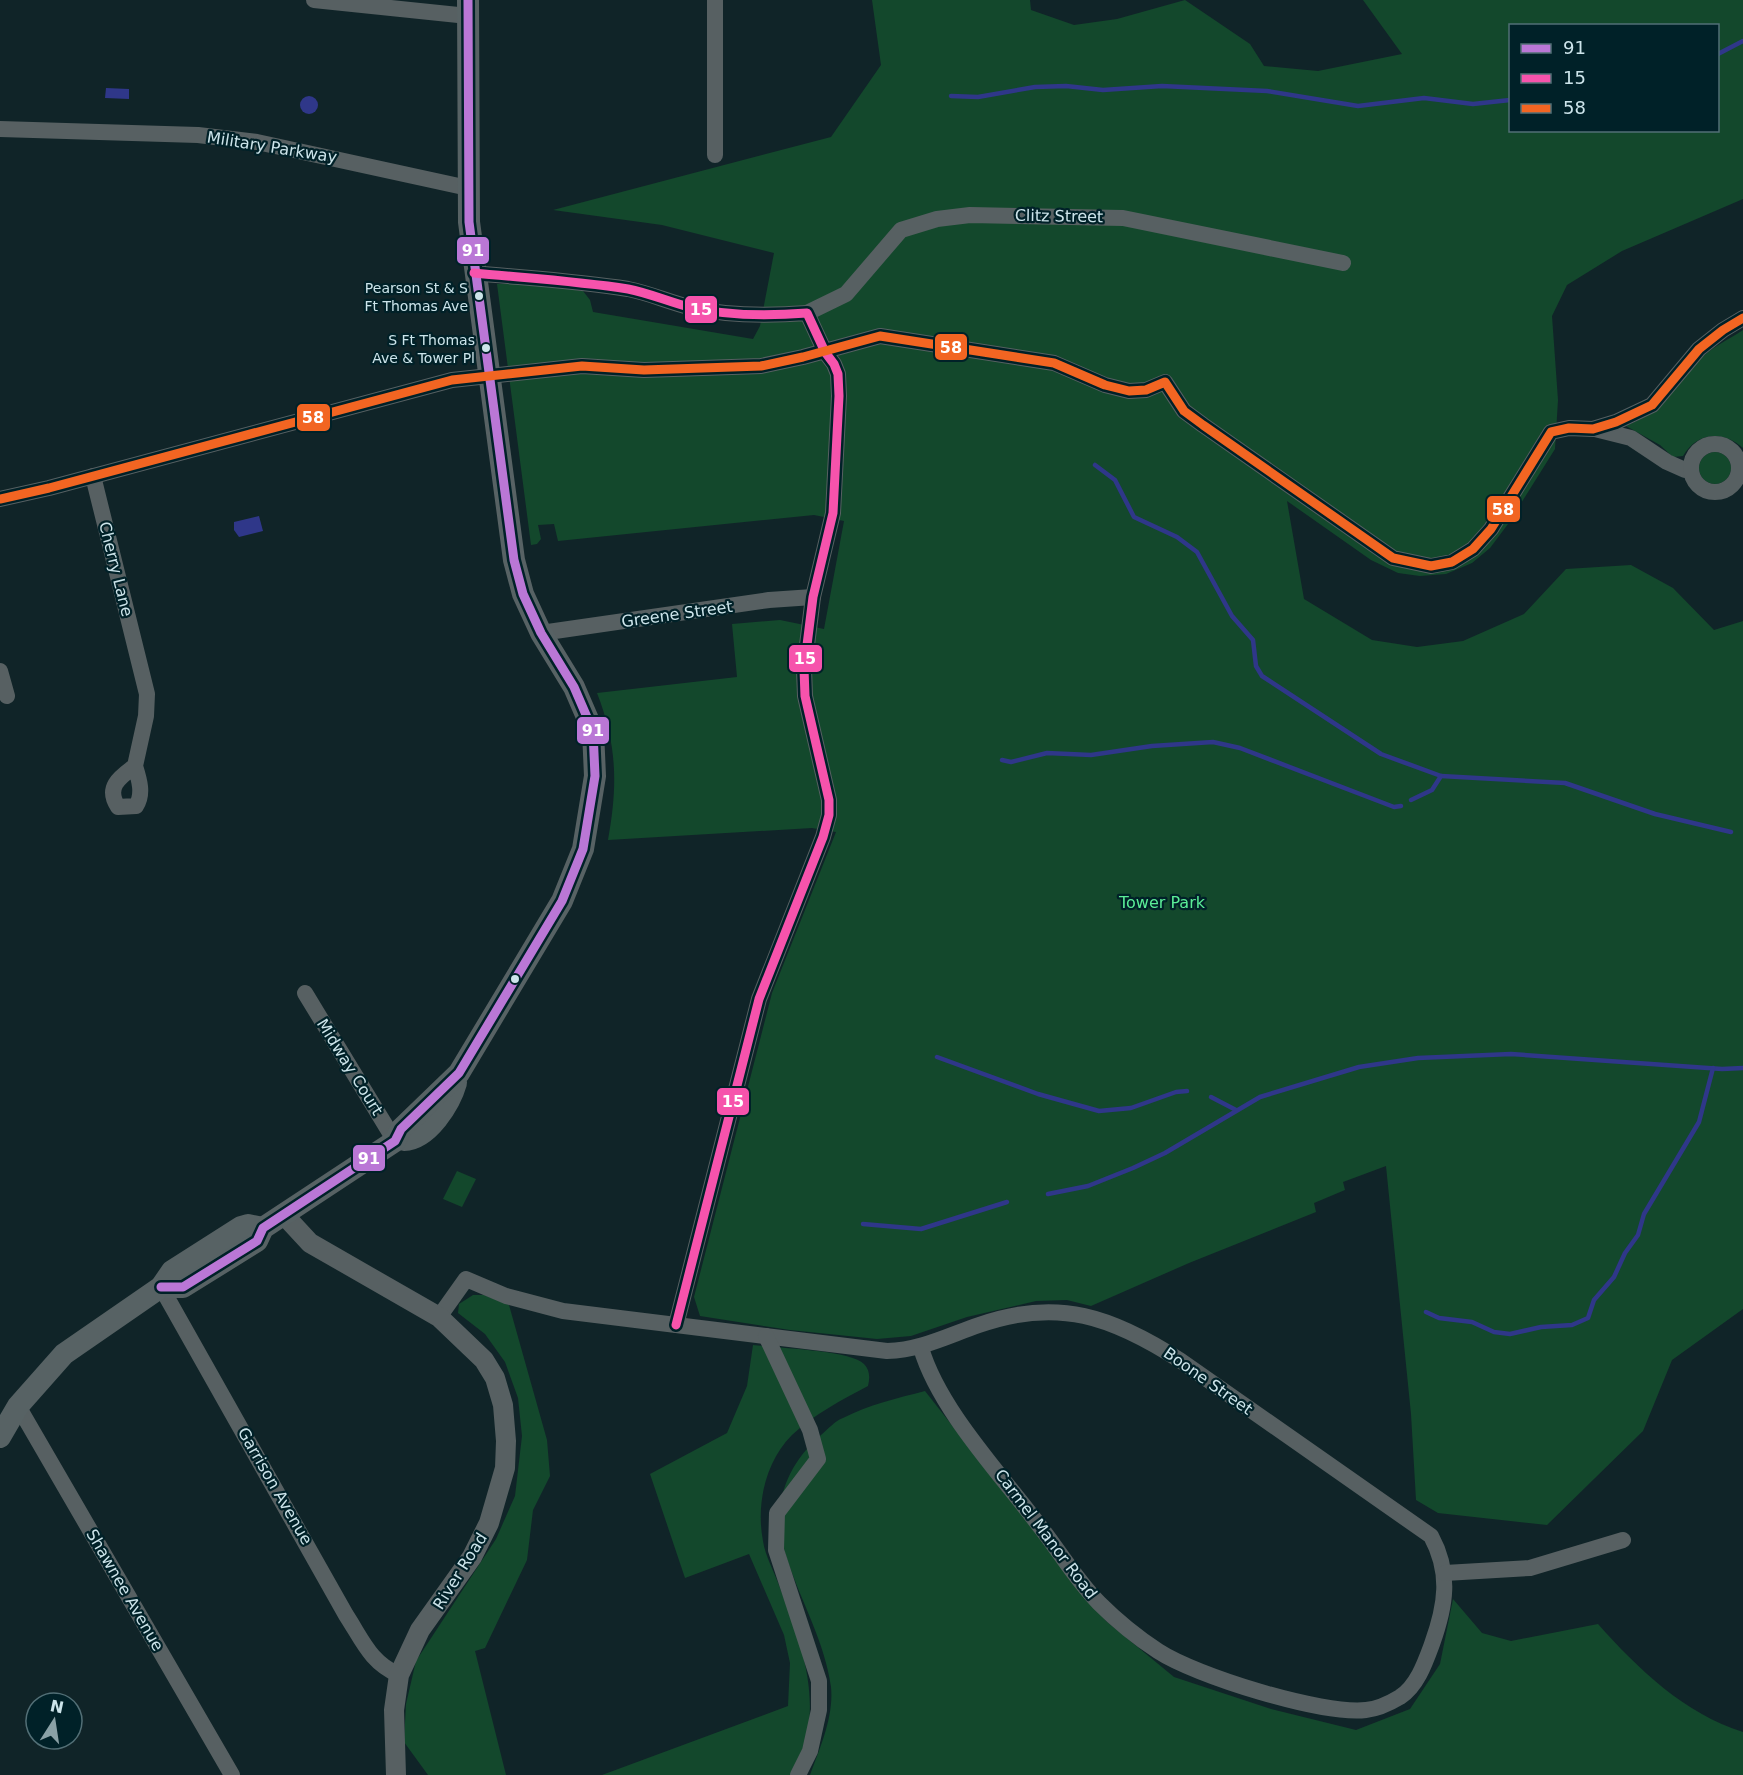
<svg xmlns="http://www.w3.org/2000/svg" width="1743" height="1775" viewBox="0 0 1743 1775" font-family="'DejaVu Sans',sans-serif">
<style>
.green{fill:#13482c;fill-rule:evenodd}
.water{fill:#2f3789}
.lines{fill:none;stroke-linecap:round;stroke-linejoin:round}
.stream{stroke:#2f3789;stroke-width:4.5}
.minor{stroke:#576062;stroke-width:16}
.tertiary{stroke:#576062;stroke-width:20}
.secondary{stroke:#576264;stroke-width:22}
.bus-1-casing{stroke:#002128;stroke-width:14}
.bus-2-casing{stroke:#002128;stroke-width:14}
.bus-3-casing{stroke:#002128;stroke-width:14}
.bus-1{stroke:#ba77d6;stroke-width:9}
.bus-2{stroke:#f653ac;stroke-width:9}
.bus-3{stroke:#f26522;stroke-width:9}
.bus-dot{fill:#cce4ea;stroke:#002128;stroke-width:2}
.labels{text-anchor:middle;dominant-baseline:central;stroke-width:4.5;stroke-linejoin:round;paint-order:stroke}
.bus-label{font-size:14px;fill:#cce4ea;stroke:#002128;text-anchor:end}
.street-label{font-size:16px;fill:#cce4ea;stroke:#002128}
.park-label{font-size:16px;fill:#5aed97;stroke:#002128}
.line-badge{stroke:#002128;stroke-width:2}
.badge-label{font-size:16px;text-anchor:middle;font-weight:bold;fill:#fff}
</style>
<rect width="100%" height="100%" fill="#102428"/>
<g class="green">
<path d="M 872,0 L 1030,0 L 1031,10 L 1074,25 L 1117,19 L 1185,0 L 1250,44 L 1264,66 L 1318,71 L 1402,54 L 1363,0 L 1743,0 L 1743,199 L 1622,251 L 1567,285 L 1552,316 L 1558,400 L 1555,449 L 1508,524 L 1490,548 L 1472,563 L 1446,574 L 1420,576 L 1398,573 L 1371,560 L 1287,501 L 1304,599 L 1372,640 L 1417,647 L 1463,641 L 1524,614 L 1566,569 L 1631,565 L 1673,588 L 1714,630 L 1743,621 L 1743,1309 L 1672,1360 L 1643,1431 L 1547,1525 L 1438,1513 L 1416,1500 L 1411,1414 L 1386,1166 L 1343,1182 L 1345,1190 L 1314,1203 L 1316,1212 L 1189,1263 L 1091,1306 L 1067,1300 L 1036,1301 L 967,1317 L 911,1336 L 877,1339 L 790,1330 L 700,1316 L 694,1297 L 772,993 L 836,832 L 812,828 L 608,840 C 618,785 617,744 597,693 L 737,677 L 732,624 L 780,620 L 824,629 L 844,521 L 814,515 L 558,541 L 554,524 L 538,525 L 541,539 L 537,544 L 531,545 L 497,284 L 534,284 L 583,291 L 590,300 L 593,312 L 753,339 L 760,326 L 774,253 L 662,225 L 553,210 L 831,137 L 881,65 ZM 1510,26 L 1718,26 L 1718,130 L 1510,130 Z"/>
<path d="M 1743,330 L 1743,448 C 1723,430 1697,432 1683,456 L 1673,457 L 1660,445 L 1626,426 C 1670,407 1667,393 1697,362 C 1710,348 1728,340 1743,330 Z"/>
<circle cx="1715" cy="468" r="16"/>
<polygon points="457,1171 476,1179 462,1207 443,1199"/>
<polygon points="473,1295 484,1295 509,1305 547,1440 550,1476 533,1510 527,1560 485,1648 475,1651 506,1775 428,1775 404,1742 406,1704 416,1661 496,1539 515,1496 522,1436 518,1398 505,1362 485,1334 458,1313 459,1304"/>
<path d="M 753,1345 C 774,1348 851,1350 864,1364 C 870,1370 870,1378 868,1386 C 842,1400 814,1414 792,1435 C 765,1462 756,1505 763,1541 C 765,1556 775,1573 780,1588 C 804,1648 827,1715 792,1775 L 602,1775 L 788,1706 L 790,1663 L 784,1635 L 749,1554 L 685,1578 L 650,1474 L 727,1433 L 747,1386 Z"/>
<path d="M 925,1391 L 1106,1621 L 1174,1677 L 1271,1709 L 1356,1730 L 1410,1709 L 1440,1664 L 1453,1599 L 1482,1633 L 1511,1641 L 1598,1624 C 1638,1669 1685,1714 1743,1732 L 1743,1775 L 810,1775 C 820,1748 834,1716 831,1687 C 825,1643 802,1603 788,1562 C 770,1512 782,1469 821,1435 C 828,1429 835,1421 843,1418 C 868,1405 898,1398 925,1391 Z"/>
</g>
<g class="water">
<polygon points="106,88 129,89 129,99 105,98"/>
<circle cx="309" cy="105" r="9"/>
<polygon points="259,516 263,531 239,537 234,530 234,522"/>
</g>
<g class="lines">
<g class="stream">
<polyline points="1718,54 1743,41"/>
<polyline points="951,96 978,97 1035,87 1066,86 1103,90 1162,86 1267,91 1358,106 1424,98 1473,104 1510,100"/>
<polyline points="1095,465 1115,480 1134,517 1177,537 1197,552 1232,616 1253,640 1256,666 1262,676 1381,754 1441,776 1565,783 1655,814 1731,832"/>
<polyline points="1002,760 1011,762 1047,753 1091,755 1152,746 1213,742 1240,748 1394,807 1401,806"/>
<polyline points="1411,800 1432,790 1441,776"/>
<polyline points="937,1057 1038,1094 1099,1111 1131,1108 1176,1092 1187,1091"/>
<polyline points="1211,1097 1236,1110"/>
<polyline points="1048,1194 1088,1186 1133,1168 1165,1153 1260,1097 1359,1067 1418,1058 1511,1054 1722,1069 1743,1068"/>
<polyline points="863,1224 921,1229 1007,1202"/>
<polyline points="1426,1312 1439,1318 1472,1322 1494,1332 1510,1334 1541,1327 1572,1325 1588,1318 1594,1300 1614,1277 1625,1253 1638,1235 1644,1214 1699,1122 1713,1068"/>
</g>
<g class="minor">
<polyline points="314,0 468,16"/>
<polyline points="0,129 198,135 257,142 468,188"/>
<polyline points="715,155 715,0"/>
<path d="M 474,273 C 525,278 577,281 628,289 C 649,293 669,302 689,307 C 727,316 769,316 807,313 L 825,352 L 834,364 L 838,374 L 839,396 L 833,513 L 813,597 L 804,669 L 805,696 L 829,800 L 829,815 L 823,837 L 759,999 L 676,1325"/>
<polyline points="807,313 846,294 901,230 937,219 970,215 1123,218 1343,263"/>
<polyline points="1595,429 1631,438 1667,462 1685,470 1691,466"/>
<circle cx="1715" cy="468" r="24"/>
<path d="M 93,476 L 147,694 L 146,716 L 135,766 C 120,777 105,787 118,807 L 136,806 C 144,794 139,779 135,766"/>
<polyline points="0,499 49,488 452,380 582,366 644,370 761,366 803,357 880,336 1054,363 1105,385 1129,391 1146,390 1165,382 1184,411 1203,425 1393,558 1431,566 1452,562 1473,549 1491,529 1551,432 1569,428 1593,429 1616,422 1652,405 1699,349 1723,330 1743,318"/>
<polyline points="541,633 769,600 813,597"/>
<polyline points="0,671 7,696"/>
<polyline points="305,993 395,1141"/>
<path d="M 161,1287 L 346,1615 C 363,1641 370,1662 399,1675"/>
<path d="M 439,1317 L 466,1279 L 506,1296 L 563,1311 L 887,1351 C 921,1350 947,1336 979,1325 C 1058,1297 1113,1317 1181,1361 L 1431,1536 C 1451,1573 1446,1605 1432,1644 C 1425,1663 1417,1686 1400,1697 C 1390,1703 1377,1709 1366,1710 C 1322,1715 1196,1676 1158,1651 C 1138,1638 1116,1620 1099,1603 C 1076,1580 1058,1549 1038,1524 C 999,1472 939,1409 921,1348"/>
<polyline points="766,1336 810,1430 818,1459 777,1513 776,1550 819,1681 819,1710 810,1751 798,1775"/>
<polyline points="18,1406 232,1775"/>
<polyline points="1445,1573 1530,1568 1623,1540"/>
</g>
<polyline class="tertiary" points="285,1216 310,1243 439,1317 484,1360 495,1378 503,1405 506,1441 505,1468 489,1523 472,1557 420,1630 399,1675 394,1710 396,1775"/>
<g class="secondary">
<path d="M 404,1140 C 428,1139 450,1104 456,1083"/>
<polyline points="161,1287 183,1287 257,1241 263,1228 395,1141 401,1129 459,1073 562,901 583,849 595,776 593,731 574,687 541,633 523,594 514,560 469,222 468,0"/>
<polyline points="0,1437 18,1406 64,1354 161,1287 172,1271 241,1227 248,1225 263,1228"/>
</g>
<defs>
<polyline id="bus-1" points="161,1287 183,1287 257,1241 263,1228 395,1141 401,1129 459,1073 562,901 583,849 595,776 593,731 574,687 541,633 523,594 514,560 469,222 468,0"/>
<path id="bus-2" d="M 474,273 C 525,278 577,281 628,289 C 649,293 669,302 689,307 C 727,316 769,316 807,313 L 825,352 L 834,364 L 838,374 L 839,396 L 833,513 L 813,597 L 804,669 L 805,696 L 829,800 L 829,815 L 823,837 L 759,999 L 676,1325"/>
<polyline id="bus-3" points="0,499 49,488 452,380 582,366 644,370 761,366 803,357 880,336 1054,363 1105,385 1129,391 1146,390 1165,382 1184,411 1203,425 1393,558 1431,566 1452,562 1473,549 1491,529 1551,432 1569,428 1593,429 1616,422 1652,405 1699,349 1723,330 1743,318"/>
</defs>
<use href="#bus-1" class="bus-1-casing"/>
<use href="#bus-2" class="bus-2-casing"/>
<use href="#bus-3" class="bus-3-casing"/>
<use href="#bus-1" class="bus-1"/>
<use href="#bus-2" class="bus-2"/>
<use href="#bus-3" class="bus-3"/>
</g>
<g class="bus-dot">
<circle cx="479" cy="296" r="5"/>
<circle cx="486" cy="348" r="5"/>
<circle cx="515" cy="979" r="5"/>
</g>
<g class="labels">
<g class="bus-label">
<text x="468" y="288">Pearson St &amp; S<tspan x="468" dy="18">Ft Thomas Ave</tspan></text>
<text x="475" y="340">S Ft Thomas<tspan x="475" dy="18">Ave &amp; Tower Pl</tspan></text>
</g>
<g class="street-label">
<text transform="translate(272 147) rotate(9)">Military Parkway</text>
<text transform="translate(1059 216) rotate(1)">Clitz Street</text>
<text transform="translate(116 569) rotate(76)">Cherry Lane</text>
<text transform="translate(677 614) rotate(-8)">Greene Street</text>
<text transform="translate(350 1067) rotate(58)">Midway Court</text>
<text transform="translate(1208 1381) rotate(35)">Boone Street</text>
<text transform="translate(275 1486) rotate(60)">Garrison Avenue</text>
<text transform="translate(1046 1534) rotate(53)">Carmel Manor Road</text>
<text transform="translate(460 1571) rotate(-58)">River Road</text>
<text transform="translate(125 1590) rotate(60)">Shawnee Avenue</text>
</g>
<g class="park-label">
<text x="1162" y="902">Tower Park</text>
</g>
</g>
<g class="line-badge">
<rect x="456" y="236" width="34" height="29" rx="6" fill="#ba77d6"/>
<rect x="684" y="295" width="34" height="29" rx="6" fill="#f653ac"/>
<rect x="934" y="333" width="34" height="28" rx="6" fill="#f26522"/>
<rect x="296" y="403" width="35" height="29" rx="6" fill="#f26522"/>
<rect x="1486" y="495" width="35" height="28" rx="6" fill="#f26522"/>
<rect x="788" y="644" width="35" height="29" rx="6" fill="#f653ac"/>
<rect x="576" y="716" width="34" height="29" rx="6" fill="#ba77d6"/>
<rect x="716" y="1087" width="34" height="29" rx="6" fill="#f653ac"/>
<rect x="352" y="1144" width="34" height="28" rx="6" fill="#ba77d6"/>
</g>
<g class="badge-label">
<text x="473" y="256">91</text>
<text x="701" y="315">15</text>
<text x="951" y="353">58</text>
<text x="313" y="423">58</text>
<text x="1503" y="515">58</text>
<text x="805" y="664">15</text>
<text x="593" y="736">91</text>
<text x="733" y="1107">15</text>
<text x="369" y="1164">91</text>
</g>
<rect x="1509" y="24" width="210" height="108" fill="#002128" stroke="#526f76" stroke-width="1.5"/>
<rect x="1521" y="44" width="30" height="9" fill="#ba77d6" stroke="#526f76" stroke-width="1.5"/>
<text x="1563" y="54" font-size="18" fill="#cce4ea">91</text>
<rect x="1521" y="74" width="30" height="9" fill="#f653ac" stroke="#526f76" stroke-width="1.5"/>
<text x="1563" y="84" font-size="18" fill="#cce4ea">15</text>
<rect x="1521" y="104" width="30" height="9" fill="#f26522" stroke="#526f76" stroke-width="1.5"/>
<text x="1563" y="114" font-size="18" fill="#cce4ea">58</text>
<g transform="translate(54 1721) rotate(12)"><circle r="28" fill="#002128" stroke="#526f76" stroke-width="1.5"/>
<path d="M0-4.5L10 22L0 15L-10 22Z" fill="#8aa1a6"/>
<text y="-9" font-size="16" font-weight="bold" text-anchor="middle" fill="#cce4ea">N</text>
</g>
</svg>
